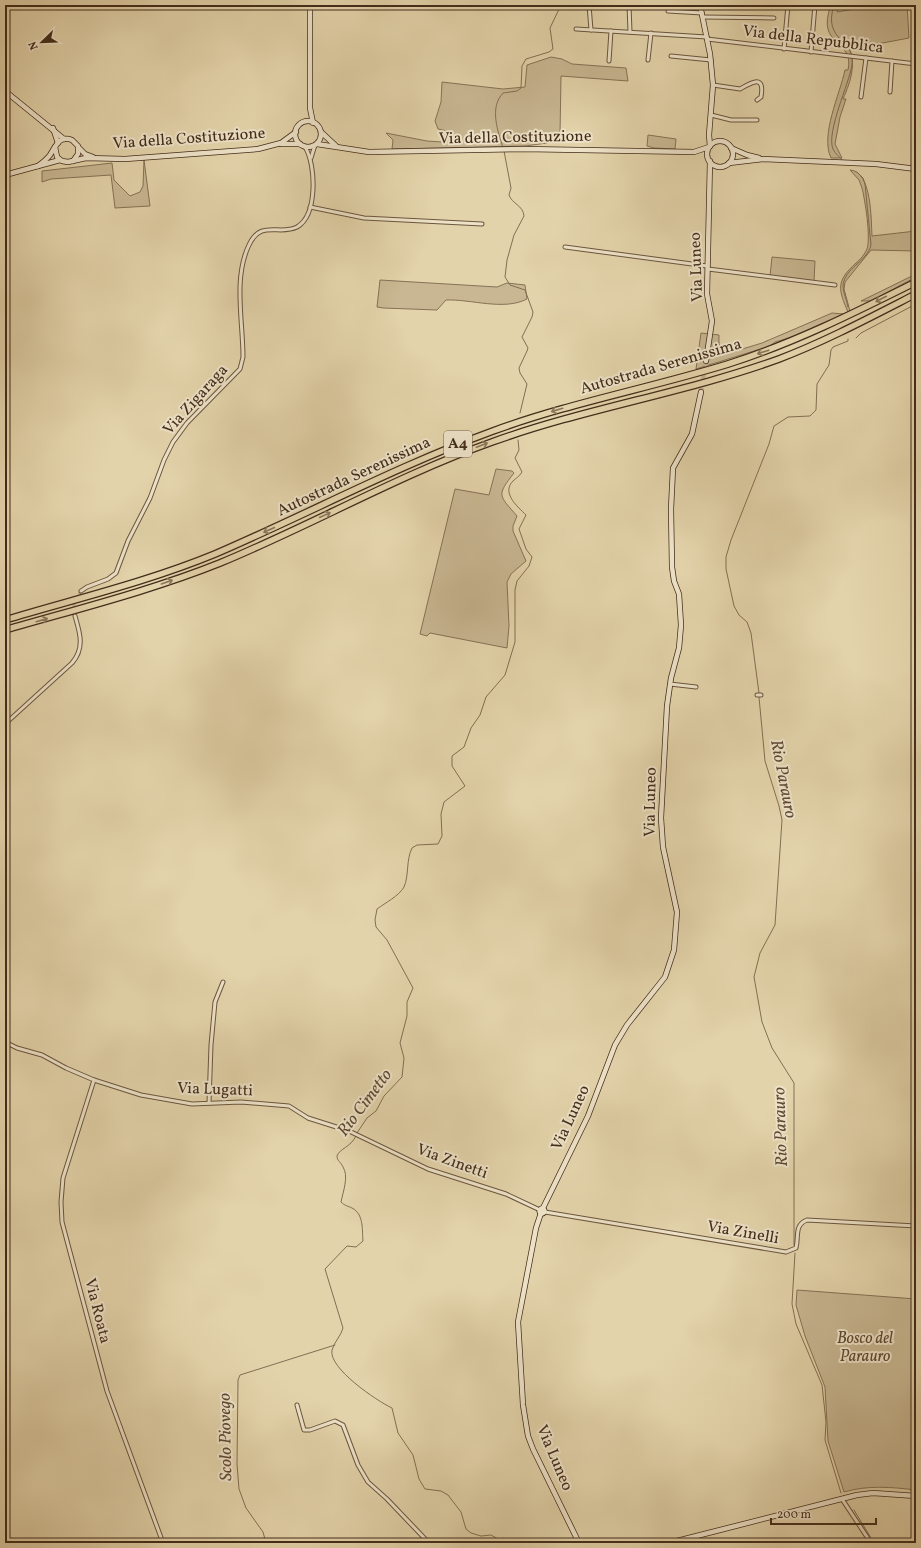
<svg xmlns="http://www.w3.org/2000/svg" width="921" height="1548" viewBox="0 0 921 1548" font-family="Vollkorn,serif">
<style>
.green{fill:#c8b792;stroke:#867256}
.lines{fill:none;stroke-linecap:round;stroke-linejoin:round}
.stream{stroke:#836e53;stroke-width:1}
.street-tunnel{stroke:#c3b28d;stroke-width:3;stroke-dasharray:3 1.5;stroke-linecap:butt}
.secondary-tunnel{stroke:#c3b28d;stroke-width:4.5;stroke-dasharray:4.5 2;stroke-linecap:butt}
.street-casing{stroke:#6b563e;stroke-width:5}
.secondary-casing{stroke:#432c1a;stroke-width:6}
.highway-casing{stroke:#432c1a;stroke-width:8}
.street{stroke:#ede2c8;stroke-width:3}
.secondary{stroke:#ede2c8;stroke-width:4.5}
.highway{stroke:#e3d3aa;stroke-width:5.5}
.oneway{stroke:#8b775b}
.labels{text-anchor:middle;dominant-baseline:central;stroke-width:4;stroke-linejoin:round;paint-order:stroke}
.shield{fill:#ede2c8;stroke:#76634e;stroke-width:1}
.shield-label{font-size:15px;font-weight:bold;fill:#432c1a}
.street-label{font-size:16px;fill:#432c1a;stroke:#ede2c8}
.park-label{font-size:16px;font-style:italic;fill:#5e4832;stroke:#ede2c8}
.water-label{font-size:17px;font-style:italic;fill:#5e4832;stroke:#ede2c8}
</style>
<rect width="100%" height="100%" fill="#e3d3aa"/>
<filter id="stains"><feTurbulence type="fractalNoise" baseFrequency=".005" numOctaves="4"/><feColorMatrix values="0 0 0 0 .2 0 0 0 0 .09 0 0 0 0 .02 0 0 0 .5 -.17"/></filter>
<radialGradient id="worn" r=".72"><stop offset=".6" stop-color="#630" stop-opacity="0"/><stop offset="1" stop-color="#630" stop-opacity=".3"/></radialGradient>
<g class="green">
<path d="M 831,5 L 838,5 L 837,12 L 877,5 L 907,5 L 909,38 L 856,48 L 846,43 C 858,60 851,81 843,99 L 846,99 L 840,117 L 835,144 L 842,158 L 831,158 C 820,135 840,94 845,70 L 848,70 C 855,38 815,48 831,5 Z"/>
<polygon points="551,57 562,59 572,64 626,68 628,81 561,76 560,134 557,138 547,143 525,146 392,149 393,140 386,133 427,141 443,142 447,131 438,129 435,121 441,102 442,82 503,89 525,87 527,65"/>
<polygon points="648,135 676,139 675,149 654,148 647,146"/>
<polygon points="144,160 150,206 115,208 111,175 51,179 42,182 42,171 112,163 114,180 130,196 140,192 143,186"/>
<path d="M 850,170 C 872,171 871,220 872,236 L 916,231 L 916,251 L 871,250 L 845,282 L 844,289 L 850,311 L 848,312 C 838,289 836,281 856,263 C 860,260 865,254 867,249 C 871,237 865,200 862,188 L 859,180 Z"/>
<polygon points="772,257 815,261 814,281 770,276"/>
<polygon points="916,274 916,277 871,301 861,301"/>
<path d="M 380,280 L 497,287 L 507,283 L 525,285 L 527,299 C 504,311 471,299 446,300 L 437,310 L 383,308 L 377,307 Z"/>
<path d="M 832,313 L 843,314 L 796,336 L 775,342 L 770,346 L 696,369 L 701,333 L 719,335 C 719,343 718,350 726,354 L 762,343 Z"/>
<path d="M 496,469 L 512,471 L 514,473 C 496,496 499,495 517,516 L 513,526 L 513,531 L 526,561 L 511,574 L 507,582 L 509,626 L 507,648 L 430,633 L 427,636 L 420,634 L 455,489 L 489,495 Z"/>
<path d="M 797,1290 L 916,1299 L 916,1490 C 891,1487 868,1485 844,1492 L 828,1441 L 825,1387 L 805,1336 L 796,1305 Z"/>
</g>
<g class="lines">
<g class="stream">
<path d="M 834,5 C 822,43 856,37 852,65 C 849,84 826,132 833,149 C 835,154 840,157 843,161"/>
<path d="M 503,148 C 498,131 489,108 503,93 L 517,91 L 521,88 L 522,66 L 526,59 L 549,52 L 553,49 L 550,28 L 561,5"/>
<path d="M 504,151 L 511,188 L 509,195 C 512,204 523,205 524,216 L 514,235 L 507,260 L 505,277 L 510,285 L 525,290 L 533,312 L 532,317 L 522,337 L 528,348 L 527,351 L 519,368 L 520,373 L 527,384 L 520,413"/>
<path d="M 848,307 C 847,300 843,293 843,286 C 844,268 867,262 871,245 L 865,184 L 863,178 L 857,172"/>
<polyline points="856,338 861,333 916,304"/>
<polyline points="759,693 751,633 747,622 739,615 734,606 726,569 726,557 731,540 769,444 774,426 788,417 810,416 816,410 817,384 829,365 831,350 833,347 848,341 848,339"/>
<polyline points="759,697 765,761 779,806 782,820 775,925 760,953 754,977 762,1022 772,1048 794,1083 794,1245"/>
<path d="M 357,1133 L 367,1118 L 376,1111 L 384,1096 L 402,1077 L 404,1058 L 400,1043 L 407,1016 L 407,1002 L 413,988 L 387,940 L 376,927 L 375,920 L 377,909 C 385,903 399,896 404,887 C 409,876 406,860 412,848 L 417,845 L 438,844 L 442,836 L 441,814 L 444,802 L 465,786 L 452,766 L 452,756 L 464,747 L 471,728 L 480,715 L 486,697 L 505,675 L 515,642 L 515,590 L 517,581 L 529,566 L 532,557 L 526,549 L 519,529 L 526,515 C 518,507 501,493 513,481 C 516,478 519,477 522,472 L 515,458 L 519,450 L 518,440"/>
<path d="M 356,1136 C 350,1148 340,1148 337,1156 C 337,1161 341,1162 343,1167 C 349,1176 343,1192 341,1202 C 345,1206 348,1206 352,1208 C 364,1214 362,1230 363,1241 L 356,1247 L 347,1246 L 325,1269 L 343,1328 C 341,1336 334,1342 332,1350 C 328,1368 377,1401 392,1408 L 398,1433 L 413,1455 L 419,1479 L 425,1489 L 441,1491 L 448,1495 L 461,1512 L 466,1529 L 471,1533 L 481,1536 L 491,1535 L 505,1543"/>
<polyline points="795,1253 792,1304 796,1324 822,1385 826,1422 825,1440 841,1493"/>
<polyline points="854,1510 874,1543"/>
<polyline points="266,1543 263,1532 246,1508 239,1489 237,1464 238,1380 240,1375 335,1345"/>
</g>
<polyline class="street-tunnel" points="75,616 74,603 81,591"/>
<polyline class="secondary-tunnel" points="701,392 706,361"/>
<defs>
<g id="street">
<polyline points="589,5 591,30"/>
<polyline points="629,5 630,32"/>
<polyline points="668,11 702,13"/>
<polyline points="703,17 774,18"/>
<polyline points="576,29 707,37"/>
<polyline points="707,39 916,64"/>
<polyline points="784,49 788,5"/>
<polyline points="811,52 815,5"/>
<polyline points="671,56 711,60"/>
<polyline points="648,60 651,33"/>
<polyline points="609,61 611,31"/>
<path d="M 713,85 L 740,89 C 752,82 765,74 761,97 L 757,100"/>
<polyline points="890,92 892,61"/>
<polyline points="861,97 866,58"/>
<polyline points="711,115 731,120 757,120"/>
<polyline points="311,158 315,145"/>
<polyline points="310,207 364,218 482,224"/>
<polyline points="565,247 707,266"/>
<polyline points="708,269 835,285"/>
<path d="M 81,591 L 87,587 L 108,579 L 116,573 L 128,541 L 150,498 L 164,460 L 173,442 L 187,423 L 240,369 L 243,357 C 243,321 233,278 249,245 C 261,219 279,236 297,227 C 318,215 316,164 305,147"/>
<polyline points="670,684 696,687"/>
<polyline points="757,695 761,695"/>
<path d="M 5,724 L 72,663 C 85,648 80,633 75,616"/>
<polyline points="5,1042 17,1048 42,1055 66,1068 94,1080 141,1095 192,1104 241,1102 289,1106 308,1118 349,1131 428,1169 506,1194 540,1210"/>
<polyline points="94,1080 63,1178 61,1202 62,1222 107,1391 163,1543"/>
<polyline points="209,1103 211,1045 215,1002 223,982"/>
<path d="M 545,1212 L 786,1252 L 796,1248 C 799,1237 794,1225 807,1220 L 916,1226"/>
<polyline points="297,1405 304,1430 310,1430 335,1421 343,1425 358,1465 368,1482 387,1499 429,1543"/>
<polyline points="842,1499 871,1543"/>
</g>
<g id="secondary">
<polyline points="310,5 310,108 313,123"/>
<polyline points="700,5 710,54 713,85 709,135 710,146"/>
<polyline points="5,91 64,139"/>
<circle cx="308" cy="134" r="13"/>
<polyline points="53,128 58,143"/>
<polyline points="321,132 336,146"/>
<circle cx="720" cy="154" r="13"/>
<polyline points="281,144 300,144"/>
<polyline points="317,144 369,152 524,149 694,152 709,147"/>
<polyline points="55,147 57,157 62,161 68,162 86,158 125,159 258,149 281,143 296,132"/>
<polyline points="79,148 85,154 93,157"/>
<polyline points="731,148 747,155 759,158"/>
<polyline points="729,163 763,159 876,164 916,169"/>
<path d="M 38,166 C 42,163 47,159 50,155 C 56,146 59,135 72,140 L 78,146 L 78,154 L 73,161"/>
<polyline points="5,175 60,160"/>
<polyline points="706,361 712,321 707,294 710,161"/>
<polyline points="543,1208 588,1116 615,1045 627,1025 665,977 674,950 677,912 663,847 661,818 667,706 671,678 679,648 681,625 679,594 674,581 672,567 671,509 673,468 692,434 701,392"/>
<circle cx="542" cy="1211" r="2.5"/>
<polyline points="541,1213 536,1228 518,1322 523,1405 528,1436 533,1449 579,1543"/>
<polyline points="669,1543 857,1495 873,1493 916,1496"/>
</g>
<g id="highway">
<path d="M 5,620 C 75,599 147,582 215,554 C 308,514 397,466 493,431 C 569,403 650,388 728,364 C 794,343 854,313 916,282"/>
<path d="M 5,630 C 77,609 150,591 220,563 C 312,525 399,475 492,442 C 586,408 685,393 779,359 C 826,341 871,317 916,294"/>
</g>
</defs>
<use href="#street" class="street-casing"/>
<use href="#secondary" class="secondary-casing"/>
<use href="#highway" class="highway-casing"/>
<use href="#street" class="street"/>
<use href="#secondary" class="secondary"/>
<use href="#highway" class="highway"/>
</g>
<defs><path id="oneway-shaft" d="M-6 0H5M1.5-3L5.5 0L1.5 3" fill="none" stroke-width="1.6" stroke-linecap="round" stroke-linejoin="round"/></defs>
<g class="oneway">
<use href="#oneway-shaft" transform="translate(881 299) rotate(153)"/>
<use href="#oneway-shaft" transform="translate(763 352) rotate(162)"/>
<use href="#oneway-shaft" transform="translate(557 410) rotate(164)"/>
<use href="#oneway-shaft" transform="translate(482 445) rotate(-21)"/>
<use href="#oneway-shaft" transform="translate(325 515) rotate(-25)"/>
<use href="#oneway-shaft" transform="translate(269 530) rotate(156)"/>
<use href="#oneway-shaft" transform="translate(167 582) rotate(-19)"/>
<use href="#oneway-shaft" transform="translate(42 620) rotate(-16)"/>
</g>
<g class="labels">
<rect class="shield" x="444" y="431" width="28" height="26" rx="3"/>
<g class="shield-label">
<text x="458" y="444">A4</text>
</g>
<g class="street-label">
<text transform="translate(813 40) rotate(7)">Via della Repubblica</text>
<text transform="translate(515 138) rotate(-1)">Via della Costituzione</text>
<text transform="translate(189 139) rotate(-4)">Via della Costituzione</text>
<text transform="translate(697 267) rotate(-92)">Via Luneo</text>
<text transform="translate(661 367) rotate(-16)">Autostrada Serenissima</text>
<text transform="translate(196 400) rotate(-48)">Via Zigaraga</text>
<text transform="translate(354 477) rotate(-25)">Autostrada Serenissima</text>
<text transform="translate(651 802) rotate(-89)">Via Luneo</text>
<text transform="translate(215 1090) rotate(2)">Via Lugatti</text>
<text transform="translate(571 1118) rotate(-65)">Via Luneo</text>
<text transform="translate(452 1162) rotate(20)">Via Zinetti</text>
<text transform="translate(743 1233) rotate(10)">Via Zinelli</text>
<text transform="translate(97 1311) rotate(76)">Via Roata</text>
<text transform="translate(554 1458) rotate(67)">Via Luneo</text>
</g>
<g class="park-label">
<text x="865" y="1339">Bosco del<tspan x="865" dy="18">Parauro</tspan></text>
</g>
<g class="water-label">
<text transform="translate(783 779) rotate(79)">Rio Parauro</text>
<text transform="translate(365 1103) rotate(-53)">Rio Cimetto</text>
<text transform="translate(781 1127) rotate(-92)">Rio Parauro</text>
<text transform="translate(226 1437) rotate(-91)">Scolo Piovego</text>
</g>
</g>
<rect width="921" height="1548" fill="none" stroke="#e3d3aa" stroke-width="20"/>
<rect x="6" y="6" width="909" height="1536" fill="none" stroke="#432c1a" stroke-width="2"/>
<rect x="10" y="10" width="901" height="1528" fill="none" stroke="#432c1a"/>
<g transform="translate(42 42) rotate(247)" stroke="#ede2c8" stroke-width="3" paint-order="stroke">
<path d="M0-3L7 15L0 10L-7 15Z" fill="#432c1a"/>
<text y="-6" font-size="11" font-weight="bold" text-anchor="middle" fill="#432c1a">N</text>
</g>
<path d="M771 1518v6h105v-6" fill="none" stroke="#432c1a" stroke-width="2"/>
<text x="777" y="1518" font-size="12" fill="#432c1a" stroke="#ede2c8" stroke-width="3" paint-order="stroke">200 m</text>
<rect width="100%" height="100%" filter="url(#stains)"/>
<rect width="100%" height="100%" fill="url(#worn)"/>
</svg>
